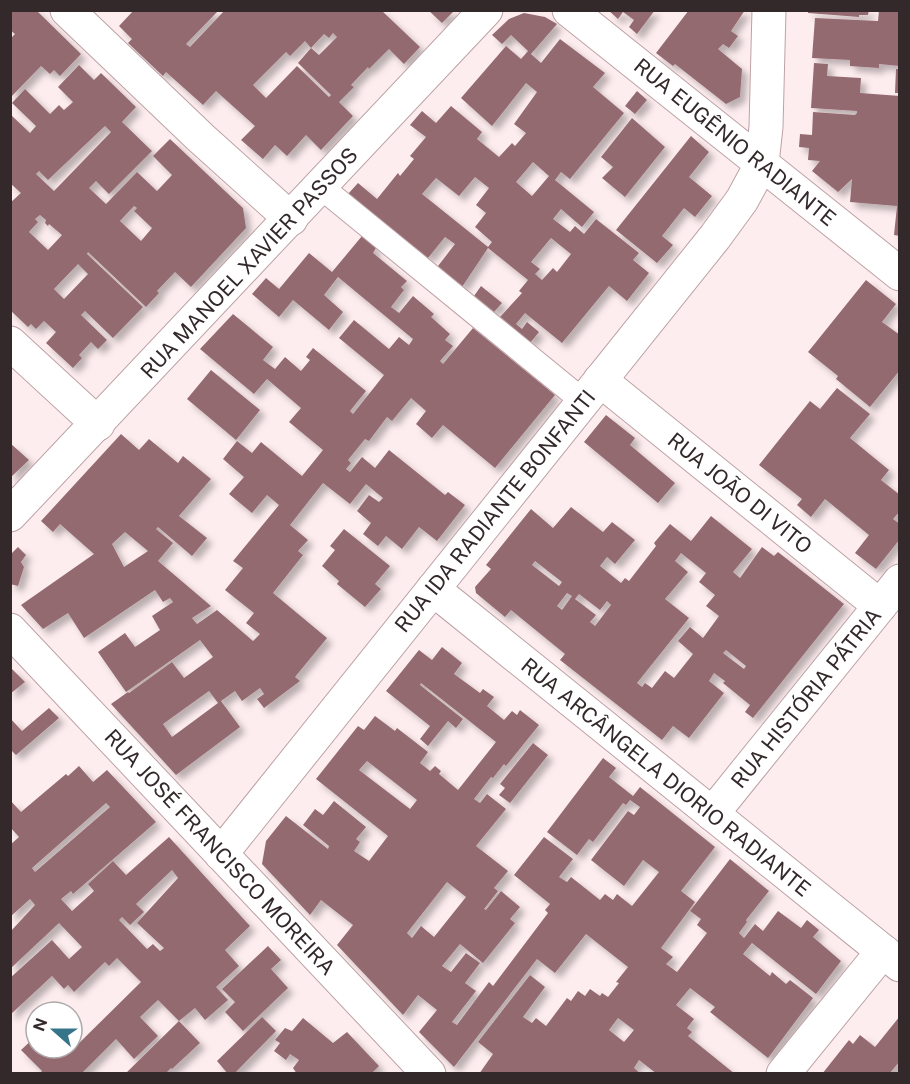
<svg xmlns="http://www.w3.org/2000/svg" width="910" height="1084" viewBox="0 0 910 1084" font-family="'Public Sans',sans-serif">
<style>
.building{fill:#946b71;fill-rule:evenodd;filter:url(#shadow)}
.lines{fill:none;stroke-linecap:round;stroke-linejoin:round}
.lane-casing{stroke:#bda2a5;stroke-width:26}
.street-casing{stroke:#bda2a5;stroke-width:35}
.lane{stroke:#fff;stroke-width:24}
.street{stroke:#fff;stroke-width:33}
.labels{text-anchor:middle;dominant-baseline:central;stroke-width:4.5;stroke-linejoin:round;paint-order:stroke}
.street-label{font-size:21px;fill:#33292a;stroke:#fff}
</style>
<defs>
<filter id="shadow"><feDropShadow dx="5.5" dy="5.5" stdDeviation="3" flood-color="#0004"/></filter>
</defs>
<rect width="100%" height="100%" fill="#feedef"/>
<g class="building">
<polygon points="10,10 36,10 81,54 60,76 54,70 50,74 41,66 10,98 10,39 15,34 10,30"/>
<path d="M 134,10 L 219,10 L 186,44 L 190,47 L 225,10 L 381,10 L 420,47 L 404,64 L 389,49 L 369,69 L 368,67 L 351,85 L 354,87 L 339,102 L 353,116 L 321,150 L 306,135 L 287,156 L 275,145 L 263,159 L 241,140 L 255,126 L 216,91 L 203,105 L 166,72 L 163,76 L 128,43 L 132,39 L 119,26 ZM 333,33 L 337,37 L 319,55 L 311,48 L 324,34 L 329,38 ZM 305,41 L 311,48 L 298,63 L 331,95 L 329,97 L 297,66 L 266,98 L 253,85 L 286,52 L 290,56 Z"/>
<polygon points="428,10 455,10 442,23"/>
<polygon points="608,10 655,10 637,34 629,27 634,20 623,12 618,19"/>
<polygon points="689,10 745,10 731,31 738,36 729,48 723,44 718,49 742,69 740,97 726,104 675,64 673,66 656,53"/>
<polygon points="808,10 869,10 868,15 859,15 859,17 808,13"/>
<polygon points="879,10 900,10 900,66 879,64 879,68 850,66 850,60 812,58 815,18 878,21"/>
<path d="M 524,13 L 545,17 L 557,24 L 531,54 L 541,63 L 560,39 L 605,73 L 593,87 L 624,113 L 570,179 L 561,172 L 555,180 L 594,212 L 582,227 L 561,209 L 553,219 L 570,232 L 575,226 L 584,234 L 596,219 L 639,253 L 633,260 L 649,273 L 627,301 L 609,286 L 562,343 L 525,313 L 516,324 L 522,329 L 527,322 L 539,332 L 530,343 L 500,317 L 522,293 L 519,291 L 528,280 L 488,248 L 462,287 L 438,266 L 455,244 L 445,237 L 428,258 L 348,194 L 358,183 L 377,199 L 398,173 L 400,176 L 414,159 L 410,156 L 426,137 L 410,125 L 422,111 L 436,123 L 451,106 L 482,132 L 477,139 L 499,157 L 512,143 L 515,146 L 526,133 L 514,124 L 537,92 L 526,83 L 492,126 L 461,98 L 506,46 L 521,59 L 528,51 L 511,35 L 502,44 L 492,35 L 509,19 ZM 533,162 L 549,176 L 532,196 L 516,182 ZM 475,177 L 489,188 L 476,205 L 486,213 L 475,227 L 492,242 L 488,247 L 422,194 L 436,178 L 459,196 ZM 551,238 L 571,254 L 557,272 L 553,268 L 542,280 L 535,274 L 540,269 L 531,262 Z"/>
<polygon points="814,63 828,64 827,76 861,78 860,93 900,96 900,236 894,235 897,206 850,202 852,179 838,192 812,171 820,161 808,160 809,148 799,147 800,134 812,135 813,112 855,115 857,113 857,111 811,108"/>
<path d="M 79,65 L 94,80 L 101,73 L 136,107 L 122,122 L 152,151 L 109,194 L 96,181 L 89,188 L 106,204 L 137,172 L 157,191 L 172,175 L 153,156 L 170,139 L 243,208 L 246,228 L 191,287 L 175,272 L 157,291 L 159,293 L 146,307 L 88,252 L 87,254 L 143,307 L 113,338 L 85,311 L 81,315 L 107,340 L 98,349 L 91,342 L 79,355 L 82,358 L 73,368 L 46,343 L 56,332 L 44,321 L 36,329 L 31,324 L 28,327 L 10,310 L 10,203 L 21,193 L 10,183 L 10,114 L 30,133 L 36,126 L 12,103 L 25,89 L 50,114 L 59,105 L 64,110 L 73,102 L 58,87 ZM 105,126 L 111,132 L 54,191 L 36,174 L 39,171 L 48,180 ZM 134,206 L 137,208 L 134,211 L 152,228 L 141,241 L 120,221 ZM 40,215 L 46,220 L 45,223 L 48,226 L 49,224 L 62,235 L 48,250 L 29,232 L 38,222 L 35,219 ZM 78,264 L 88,274 L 64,299 L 54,289 Z"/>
<polygon points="896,69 900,69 900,93 895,93"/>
<polygon points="637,91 647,100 635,114 625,106"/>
<polygon points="632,118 665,147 625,197 602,178 613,167 601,157"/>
<polygon points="691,136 709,152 689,177 712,196 695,217 684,208 662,236 673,245 657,263 616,230"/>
<path d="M 362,236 L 376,248 L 373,253 L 407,281 L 401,287 L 404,290 L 391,307 L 399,313 L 413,296 L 434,314 L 431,317 L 450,334 L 445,340 L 453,346 L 440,361 L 443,364 L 473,328 L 555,395 L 495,468 L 443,425 L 432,438 L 416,424 L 426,411 L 411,398 L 392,421 L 387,417 L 369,441 L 365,439 L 348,460 L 351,463 L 346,469 L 350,472 L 362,457 L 375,468 L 389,450 L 445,495 L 448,492 L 465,505 L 437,541 L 419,527 L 402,549 L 386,536 L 378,546 L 363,534 L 371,523 L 357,511 L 369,495 L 379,502 L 383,498 L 366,484 L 350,504 L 323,483 L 290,525 L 308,540 L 298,551 L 303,555 L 273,593 L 327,638 L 295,677 L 300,681 L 264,708 L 257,699 L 264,694 L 260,688 L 242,701 L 235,691 L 221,701 L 240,727 L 176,775 L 111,704 L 128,692 L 129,693 L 172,662 L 184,678 L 213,657 L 200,640 L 126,692 L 98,652 L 125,633 L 135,647 L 160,630 L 152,616 L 173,602 L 170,598 L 163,602 L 155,590 L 84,638 L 68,613 L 43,629 L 21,605 L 94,554 L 60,524 L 53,532 L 41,521 L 121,434 L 139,450 L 149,439 L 178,463 L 183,456 L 211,479 L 179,516 L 207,538 L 192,556 L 158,527 L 156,529 L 173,543 L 158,561 L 211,606 L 192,618 L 197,624 L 217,610 L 253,641 L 260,634 L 246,623 L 254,613 L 225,590 L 243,568 L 233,561 L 279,505 L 267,495 L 252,513 L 229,494 L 244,477 L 223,459 L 237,441 L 252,453 L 261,442 L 302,476 L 323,450 L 289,422 L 301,408 L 267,379 L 254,394 L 200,349 L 233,314 L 273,347 L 263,360 L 275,369 L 285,357 L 301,371 L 310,360 L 306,357 L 313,348 L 366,391 L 350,411 L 353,414 L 384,375 L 339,338 L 354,320 L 389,349 L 399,337 L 409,345 L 413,339 L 338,277 L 324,295 L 343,312 L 329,330 L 293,300 L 279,317 L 252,294 L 266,278 L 279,289 L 309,253 L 332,272 ZM 125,532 L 148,551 L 124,567 L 112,544 ZM 209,691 L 218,703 L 172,737 L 163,724 Z"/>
<polygon points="866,280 896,304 882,322 900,335 900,370 870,407 836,379 838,376 808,352"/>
<polygon points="481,286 502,303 494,312 474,296"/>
<polygon points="211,370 260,410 236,440 187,399"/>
<polygon points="837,388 870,414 850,438 889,470 881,480 900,495 900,511 893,519 900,524 900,539 876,569 855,553 869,535 825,499 811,517 797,505 802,499 759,465 810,401 820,409"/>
<polygon points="606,415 635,438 630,445 675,483 658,503 584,442"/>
<polygon points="10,443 29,460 10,478"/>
<path d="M 571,507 L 603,532 L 612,522 L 635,540 L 615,564 L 607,557 L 600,566 L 621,583 L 625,578 L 629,581 L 656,546 L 654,543 L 670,524 L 691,541 L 711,516 L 752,549 L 733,572 L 740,578 L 762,547 L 774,556 L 778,552 L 844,604 L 753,718 L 745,712 L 750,705 L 723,683 L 725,681 L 714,673 L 709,681 L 724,693 L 689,738 L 673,726 L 662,740 L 560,660 L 565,654 L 511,610 L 505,617 L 476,593 L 475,587 L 491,569 L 486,565 L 531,509 L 553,528 ZM 681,553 L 706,573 L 699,582 L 715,595 L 706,606 L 719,616 L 703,638 L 690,627 L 678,641 L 693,654 L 674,678 L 665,671 L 652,688 L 645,683 L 642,687 L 637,683 L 689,618 L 665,599 L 688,572 L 675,561 ZM 535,561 L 562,582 L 559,586 L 532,565 ZM 567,593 L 572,596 L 562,610 L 557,606 ZM 579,594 L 600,610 L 607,601 L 611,605 L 595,626 L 590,622 L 596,615 L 575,599 ZM 726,650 L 746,666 L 744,669 L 723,653 Z"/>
<polygon points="344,529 390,566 375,584 381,589 365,607 337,584 339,581 322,566 335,550 330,546"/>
<polygon points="18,547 26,555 21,562 24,567 18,586 10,584 10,555"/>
<path d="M 442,647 L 462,663 L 454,674 L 480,693 L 483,689 L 494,697 L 487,706 L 504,720 L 512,711 L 517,715 L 520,710 L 539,725 L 506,766 L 504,764 L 493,778 L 491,777 L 474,799 L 480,803 L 487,794 L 506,809 L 476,846 L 508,871 L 494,888 L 498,891 L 484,909 L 486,910 L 501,891 L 520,907 L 510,919 L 515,923 L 483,963 L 460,944 L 442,966 L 451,972 L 466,953 L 480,963 L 465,983 L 476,991 L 452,1022 L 457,1025 L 489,982 L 493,986 L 548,913 L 545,910 L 550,904 L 514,875 L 544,837 L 573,859 L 559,877 L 567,882 L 571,877 L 600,900 L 605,894 L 613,900 L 617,894 L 632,906 L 659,872 L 643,860 L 624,886 L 591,860 L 628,811 L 634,815 L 640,807 L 630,800 L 626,805 L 623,803 L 593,842 L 589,839 L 577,855 L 547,832 L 603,758 L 616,768 L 609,777 L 633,796 L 640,787 L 715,847 L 681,891 L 695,902 L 661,948 L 673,957 L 666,964 L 677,972 L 707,933 L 697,925 L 701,919 L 690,911 L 730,859 L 769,891 L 746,920 L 747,922 L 739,933 L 744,938 L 755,924 L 763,931 L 778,911 L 801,928 L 807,920 L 819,930 L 813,937 L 841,961 L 816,994 L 752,943 L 743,954 L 770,976 L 772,972 L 786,984 L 790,980 L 813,998 L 768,1058 L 710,1012 L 715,1007 L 690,988 L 676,1005 L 694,1019 L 687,1028 L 692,1032 L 688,1036 L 735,1074 L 657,1074 L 639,1060 L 634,1068 L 641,1074 L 479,1074 L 493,1054 L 478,1042 L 530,975 L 545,987 L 523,1017 L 532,1023 L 536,1018 L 546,1026 L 567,998 L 571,1001 L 578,991 L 585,996 L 590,989 L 600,996 L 602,993 L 608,997 L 619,983 L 616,982 L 628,967 L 586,934 L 555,973 L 537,959 L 454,1067 L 419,1032 L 437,1010 L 418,995 L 403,1015 L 337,945 L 353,925 L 321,900 L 310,915 L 262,864 L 266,841 L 286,816 L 328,849 L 329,846 L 303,825 L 315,809 L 323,815 L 334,801 L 366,827 L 356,839 L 360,842 L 354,851 L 369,861 L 388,836 L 316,779 L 358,726 L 364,730 L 375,716 L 395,731 L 397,728 L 428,752 L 420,763 L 430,771 L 435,766 L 441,771 L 439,774 L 458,790 L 496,742 L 421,683 L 420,685 L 463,719 L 456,728 L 448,721 L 428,746 L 420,739 L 430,726 L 386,691 L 419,650 L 432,660 ZM 367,761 L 417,800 L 410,809 L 359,770 ZM 447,882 L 466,897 L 434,937 L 421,926 L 412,938 L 407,933 ZM 618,1018 L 634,1030 L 624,1042 L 609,1030 Z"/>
<polygon points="10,667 25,682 10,694"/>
<polygon points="49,708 59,718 16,755 10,749 10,718 22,731"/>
<polygon points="533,743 548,755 510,803 499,795 505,788 500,784"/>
<path d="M 79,766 L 93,782 L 107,770 L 156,822 L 73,894 L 71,891 L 61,899 L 72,911 L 94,891 L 88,884 L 113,861 L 126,875 L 169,837 L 250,926 L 225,950 L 239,966 L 216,987 L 228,1000 L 205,1020 L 195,1008 L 179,1021 L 158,1000 L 140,1017 L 158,1036 L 134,1059 L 116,1039 L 81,1074 L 39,1074 L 42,1071 L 21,1050 L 36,1036 L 36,1048 L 67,1048 L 70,1052 L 141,982 L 117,958 L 109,966 L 105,962 L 74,992 L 68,985 L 64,989 L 52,976 L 10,1015 L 10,978 L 52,940 L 69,959 L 82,947 L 59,923 L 10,969 L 10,932 L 35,905 L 30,899 L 10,917 L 10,845 L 19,837 L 10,827 L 10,800 L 21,812 L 66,774 L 68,776 ZM 106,803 L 110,807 L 35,872 L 32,868 ZM 172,870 L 178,878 L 137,923 L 164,948 L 160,951 L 153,944 L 147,949 L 119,920 L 122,917 L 130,925 L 144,912 L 136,904 Z"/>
<polygon points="268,946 281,960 271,969 288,988 243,1031 225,1012 235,1002 222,989"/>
<polygon points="900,1016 900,1061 889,1074 822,1074 849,1040 853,1044 860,1035 875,1047"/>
<polygon points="262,1017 276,1031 234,1074 228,1074 217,1061"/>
<polygon points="303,1018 333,1043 347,1032 379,1066 371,1074 297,1074 293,1068 299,1060 290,1054 286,1060 274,1051 280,1043 275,1040 285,1028 292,1031"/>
<polygon points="179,1021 200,1043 172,1069 171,1068 165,1074 125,1074"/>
</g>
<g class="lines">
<defs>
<polyline id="lane" points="321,187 583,401"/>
<g id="street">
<polyline points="67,10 201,138 291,219"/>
<polyline points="569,10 900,274"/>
<polyline points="10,343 98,424"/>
<polyline points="600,380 880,606"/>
<polyline points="10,515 486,10"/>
<polyline points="433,589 900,965"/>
<polyline points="10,630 429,1074"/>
<polyline points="712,814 900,581"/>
<polyline points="221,854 715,237 742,200 762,163 766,127 769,10"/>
<polyline points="783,1074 883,951"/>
</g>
</defs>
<use href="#lane" class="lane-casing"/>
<use href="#street" class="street-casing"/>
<use href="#lane" class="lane"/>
<use href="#street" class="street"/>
</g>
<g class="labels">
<g class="street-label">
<text transform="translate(735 142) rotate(39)">RUA EUGÊNIO RADIANTE</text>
<text transform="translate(249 263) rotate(-47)">RUA MANOEL XAVIER PASSOS</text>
<text transform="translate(740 493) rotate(39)">RUA JOÃO DI VITO</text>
<text transform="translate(495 511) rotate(-51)">RUA IDA RADIANTE BONFANTI</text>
<text transform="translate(806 698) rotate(-51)">RUA HISTÓRIA PÁTRIA</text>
<text transform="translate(666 777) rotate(39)">RUA ARCÂNGELA DIORIO RADIANTE</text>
<text transform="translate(220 852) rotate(47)">RUA JOSÉ FRANCISCO MOREIRA</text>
</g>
</g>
<rect width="910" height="1084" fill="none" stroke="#33292a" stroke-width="24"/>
<g transform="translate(54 1030) rotate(291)"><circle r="28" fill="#ffffff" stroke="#ada9aa" stroke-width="1.5"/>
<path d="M0-4.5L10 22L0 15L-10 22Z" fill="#367589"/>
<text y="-9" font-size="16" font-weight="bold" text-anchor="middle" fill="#33292a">N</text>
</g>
</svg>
